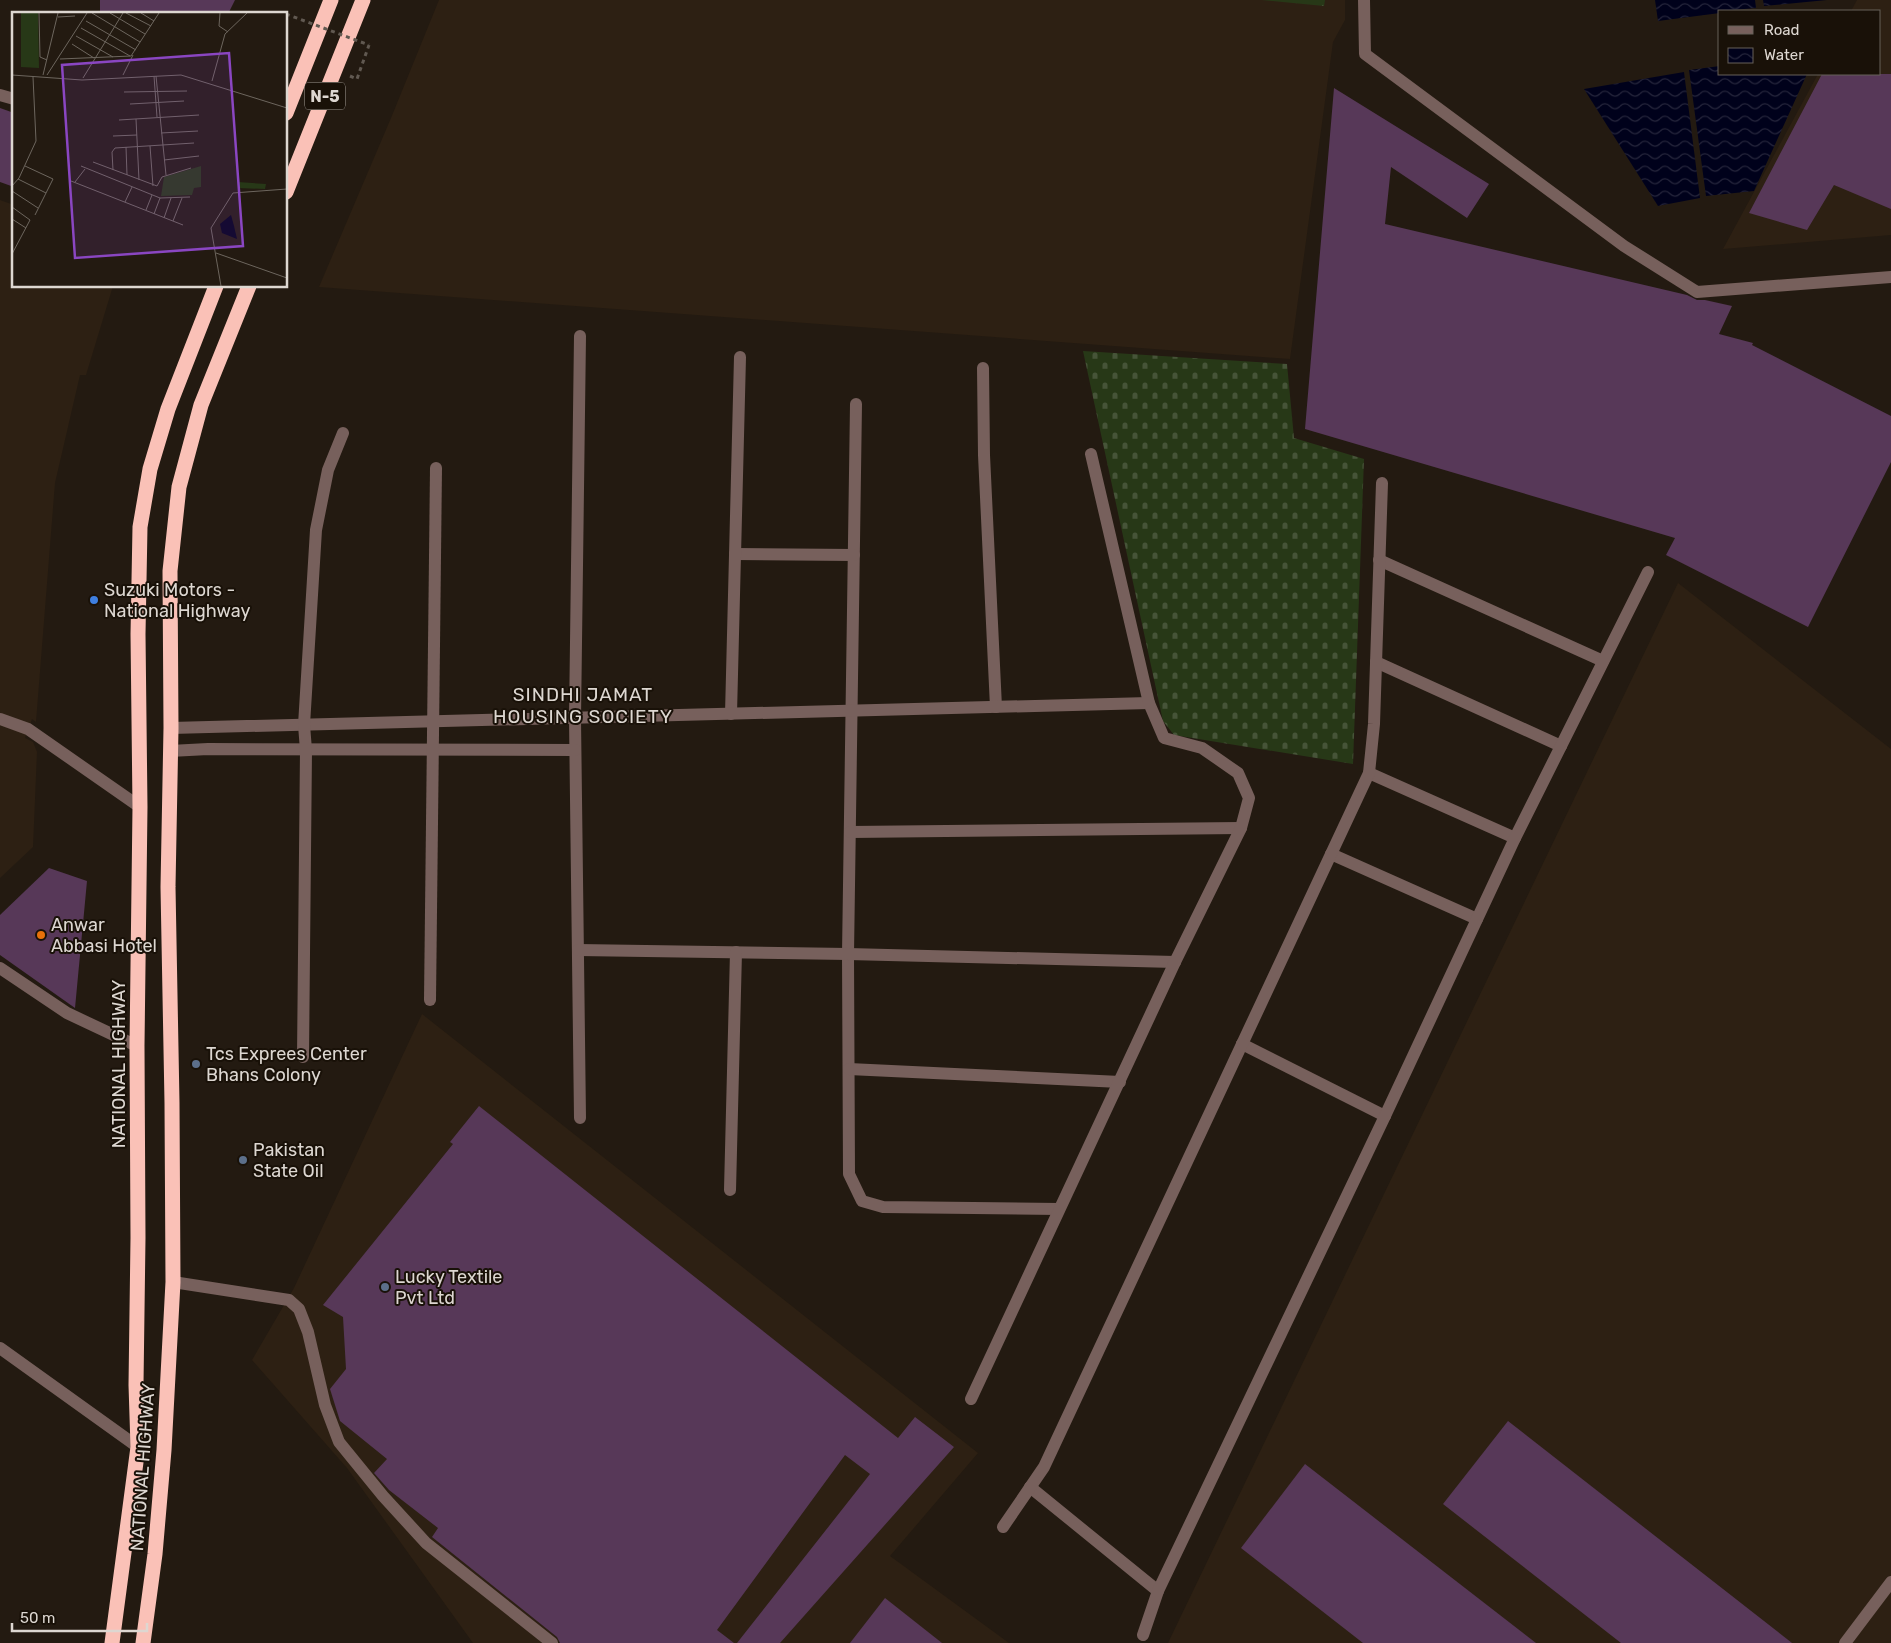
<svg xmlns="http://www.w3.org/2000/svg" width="1891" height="1643" viewBox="0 0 1891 1643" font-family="Rubik,sans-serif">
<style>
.industrial{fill:#2d2013}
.grass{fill:url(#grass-tufts)}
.cemetery{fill:url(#cemetery-stones)}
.water{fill:url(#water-waves)}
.building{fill:#573858}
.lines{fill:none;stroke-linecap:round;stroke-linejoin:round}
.path{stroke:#615951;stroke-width:3;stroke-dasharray:4 4;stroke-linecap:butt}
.minor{stroke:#77605c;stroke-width:12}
.highway{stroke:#fac1b7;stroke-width:15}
.path-bridge{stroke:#615951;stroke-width:3;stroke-dasharray:4 4;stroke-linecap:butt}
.shop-dot{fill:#3f7fe0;stroke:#191108;stroke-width:2}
.food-dot{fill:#e8710a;stroke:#191108;stroke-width:2}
.service-dot{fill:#5c6f8a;stroke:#191108;stroke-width:2}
.labels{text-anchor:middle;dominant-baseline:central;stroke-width:4;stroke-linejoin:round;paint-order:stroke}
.shield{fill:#191108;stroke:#a29c95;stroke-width:1}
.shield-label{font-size:16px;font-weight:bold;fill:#ddd7d1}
.poi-label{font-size:18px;fill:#ddd7d1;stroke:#191108;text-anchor:start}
.street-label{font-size:18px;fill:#ddd7d1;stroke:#191108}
.neighbourhood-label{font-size:19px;letter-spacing:1px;fill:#ddd7d1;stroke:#191108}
.inset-road{fill:none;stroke:#6d665e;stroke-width:1}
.view{fill:#8a46c2;fill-opacity:0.15;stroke:#8a46c2;stroke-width:2.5}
.inset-edge{fill:none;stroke:#ddd7d1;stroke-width:2.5}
</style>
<defs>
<pattern id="grass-tufts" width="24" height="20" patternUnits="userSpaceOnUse" patternTransform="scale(1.25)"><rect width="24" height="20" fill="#273817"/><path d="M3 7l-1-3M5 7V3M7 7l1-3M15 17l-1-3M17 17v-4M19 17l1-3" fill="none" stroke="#465438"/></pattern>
<pattern id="cemetery-stones" width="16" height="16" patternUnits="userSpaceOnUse" patternTransform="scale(1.25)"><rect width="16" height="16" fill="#273817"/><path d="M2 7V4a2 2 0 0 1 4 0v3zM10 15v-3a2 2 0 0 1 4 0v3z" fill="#465438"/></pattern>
<pattern id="water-waves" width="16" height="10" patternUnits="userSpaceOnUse" patternTransform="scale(1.25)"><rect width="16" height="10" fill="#00011b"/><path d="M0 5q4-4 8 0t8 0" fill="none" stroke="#25253b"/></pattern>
</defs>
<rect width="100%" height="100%" fill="#231a11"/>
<g class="industrial">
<polygon points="439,0 1345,0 1345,20 1333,42 1290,359 319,287 391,118"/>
<polygon points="1857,0 1891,0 1891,235 1723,249 1818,74 1880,74 1880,11 1851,11"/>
<polygon points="0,200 14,205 14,286 113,286 86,375 80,375 55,483 36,722 32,719 25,738 33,742 37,752 33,847 0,878"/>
<polygon points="1678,583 1891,749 1891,1643 1168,1643"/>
<polygon points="422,1014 978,1453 890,1556 1009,1643 473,1643 347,1468 252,1360 294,1288"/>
</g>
<polygon class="grass" points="1262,0 1325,0 1324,6"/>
<polygon class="cemetery" points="1083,351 1287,364 1294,438 1364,459 1353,764 1174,735 1163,721"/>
<g class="water">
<polygon points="1655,0 1755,0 1756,8 1720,11 1720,13 1658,21"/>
<polygon points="1763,0 1827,0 1764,6"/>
<polygon points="1720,66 1720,74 1807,74 1754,191 1706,196 1689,70"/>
<polygon points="1684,72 1700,198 1658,206 1584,89"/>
</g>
<g class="building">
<polygon points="100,0 235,0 228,14 100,14"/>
<polygon points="1822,74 1891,74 1891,209 1834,185 1807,230 1749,213"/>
<polygon points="1334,88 1489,184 1467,218 1391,167 1385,224 1687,295 1697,300 1705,300 1732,306 1719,334 1753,343 1752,345 1891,416 1891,462 1808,627 1666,555 1675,538 1305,429"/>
<polygon points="0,108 14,113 14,187 0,182"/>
<polygon points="49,868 87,881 75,1008 0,955 0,915"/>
<polygon points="479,1106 898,1438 915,1417 954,1447 780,1643 737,1643 870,1474 845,1455 717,1630 734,1643 560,1643 557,1637 432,1537 438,1528 389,1490 374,1473 387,1459 340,1421 330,1389 346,1369 343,1317 323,1305 453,1144 450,1142"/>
<polygon points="1508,1421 1792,1643 1621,1643 1443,1504"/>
<polygon points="1305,1464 1536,1643 1363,1643 1241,1548"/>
<polygon points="885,1598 942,1643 850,1643"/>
</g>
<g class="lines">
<g class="path">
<polyline points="285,14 286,14"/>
<polyline points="350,76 357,79 369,45"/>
</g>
<g class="minor">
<polyline points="1364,0 1365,54 1624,246 1697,292 1891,277"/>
<polyline points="0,95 14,99"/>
<polyline points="580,336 575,719 580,1118"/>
<polyline points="983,368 984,455 996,707"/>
<polyline points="856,404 848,954 849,1174 862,1201 883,1207 1059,1209"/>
<polyline points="735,554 854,555"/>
<polyline points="1379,560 1603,661"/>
<polyline points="1376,662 1561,746"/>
<polyline points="731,714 740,357"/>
<polyline points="0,719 28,729 140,807"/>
<polyline points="171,728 1149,703"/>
<polyline points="170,751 208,749 575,750"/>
<polyline points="1369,773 1515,838"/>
<polyline points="850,832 1241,828"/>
<polyline points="1331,854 1477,919"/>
<polyline points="578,950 848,954 1175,962"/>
<polyline points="0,968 67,1013 137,1046"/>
<polyline points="430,1000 436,468"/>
<polyline points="1242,1044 1385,1116"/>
<polyline points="303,1057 306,750 304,725 316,530 328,470 343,433"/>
<polyline points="849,1069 1120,1082"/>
<polyline points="730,1190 736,952"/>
<polyline points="173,1282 289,1300 299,1309 308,1332 325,1405 339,1442 383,1496 426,1543 552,1643"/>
<polyline points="0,1348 138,1447"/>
<polyline points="971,1399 1175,962 1241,828 1249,798 1238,773 1202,748 1164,738 1149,703 1091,454"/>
<polyline points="1030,1487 1158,1591"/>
<polyline points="1003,1527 1044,1467 1369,773 1374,724 1382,483"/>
<polyline points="1143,1635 1158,1591 1385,1116 1515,838 1648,572"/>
<polyline points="1845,1643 1891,1582"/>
</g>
<g class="highway">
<polyline points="286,113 331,0"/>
<polyline points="286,192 363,0"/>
<polyline points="112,1643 138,1447 136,1385 138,1238 137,1046 140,807 138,634 140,527 150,469 168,409 216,286"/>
<polyline points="143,1643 155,1554 164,1450 173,1282 172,1103 168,887 171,728 170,571 179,487 201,405 249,286"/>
</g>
<polyline class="path-bridge" points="286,14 369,45"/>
</g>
<circle class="shop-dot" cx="94" cy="600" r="5"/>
<circle class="food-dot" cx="41" cy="935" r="5"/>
<g class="service-dot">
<circle cx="196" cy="1064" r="5"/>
<circle cx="243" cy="1160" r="5"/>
<circle cx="385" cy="1287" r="5"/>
</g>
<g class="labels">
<rect class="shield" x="305" y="82.5" width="40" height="27" rx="4"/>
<g class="shield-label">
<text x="325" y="96">N-5</text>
</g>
<g class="poi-label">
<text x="104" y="590">Suzuki Motors -<tspan x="104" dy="21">National Highway</tspan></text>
<text x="51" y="925">Anwar<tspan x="51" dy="21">Abbasi Hotel</tspan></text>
<text x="206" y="1054">Tcs Exprees Center<tspan x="206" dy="21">Bhans Colony</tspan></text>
<text x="253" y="1150">Pakistan<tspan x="253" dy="21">State Oil</tspan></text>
<text x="395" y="1277">Lucky Textile<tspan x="395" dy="21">Pvt Ltd</tspan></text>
</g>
<g class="street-label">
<text transform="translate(119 1064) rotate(-90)">NATIONAL HIGHWAY</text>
<text transform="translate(143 1467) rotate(-86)">NATIONAL HIGHWAY</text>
</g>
<g class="neighbourhood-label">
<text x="583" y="694">SINDHI JAMAT<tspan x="583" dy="22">HOUSING SOCIETY</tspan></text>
</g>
</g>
<g transform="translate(12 12)">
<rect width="275" height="275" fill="#231a11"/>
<path d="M 9,1 L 26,1 L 27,56 L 9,55 ZM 226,170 L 254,172 L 253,177 L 226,176 Z" fill="#273817"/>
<path d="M 189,154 L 189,175 L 182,176 L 180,183 L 149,184 L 152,165 Z" fill="#273817"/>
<path d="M 219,203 L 222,214 L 225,227 L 210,221 L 208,212 Z" fill="#00011b"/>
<path class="inset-road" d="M 27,1 L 28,45 L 35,48M 80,1 L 128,30M 98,1 L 133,22M 114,1 L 139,14M 129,1 L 142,9M 208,1 L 207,14 L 216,20M 46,5 L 63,4M 74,9 L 124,38M 69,16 L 118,44M 64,24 L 101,45M 60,32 L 82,46M 48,47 L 119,44 L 147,1M 0,63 L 70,68 L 169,63 L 275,96M 31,63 L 46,1M 35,63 L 75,1M 111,63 L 121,43M 142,64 L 145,105M 144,64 L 154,163M 71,66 L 111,1M 200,69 L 213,22 L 235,1M 112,80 L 175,79M 118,92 L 172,89M 124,107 L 127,168M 107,108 L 187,103M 149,121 L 186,119M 101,124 L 125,123M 138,134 L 141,174M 114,135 L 115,163M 152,148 L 187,144M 81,150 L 145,174 L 150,165 L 179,156M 13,154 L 41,167 L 23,203M 69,154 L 148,186 L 178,185M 101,158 L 100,140 L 103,136 L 182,131M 6,167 L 34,181M 59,169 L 171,213M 63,170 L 73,157M 0,174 L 7,166 L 24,129 L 21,65M 0,179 L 26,196M 113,190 L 120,175M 0,195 L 18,208 L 0,242M 134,198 L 140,183M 142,202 L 148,186M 152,206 L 159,186M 0,207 L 14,216M 161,209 L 170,186M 204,241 L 275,266M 209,274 L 199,216 L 221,181 L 275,177"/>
<path class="view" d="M 217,41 L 231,234 L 63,246 L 50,53 Z"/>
<rect width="275" height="275" class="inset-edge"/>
</g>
<rect x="1718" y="10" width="162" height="65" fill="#191108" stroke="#676058"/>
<rect x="1728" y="26" width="25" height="8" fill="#77605c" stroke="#676058"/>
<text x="1764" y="35" font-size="15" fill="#ddd7d1">Road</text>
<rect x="1728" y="48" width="25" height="15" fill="url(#water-waves)" stroke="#676058"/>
<text x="1764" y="60" font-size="15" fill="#ddd7d1">Water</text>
<path d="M12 1623v8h135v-8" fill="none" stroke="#ddd7d1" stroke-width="2.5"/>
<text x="20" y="1623" font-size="15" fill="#ddd7d1" stroke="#191108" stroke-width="4" paint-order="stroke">50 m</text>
</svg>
